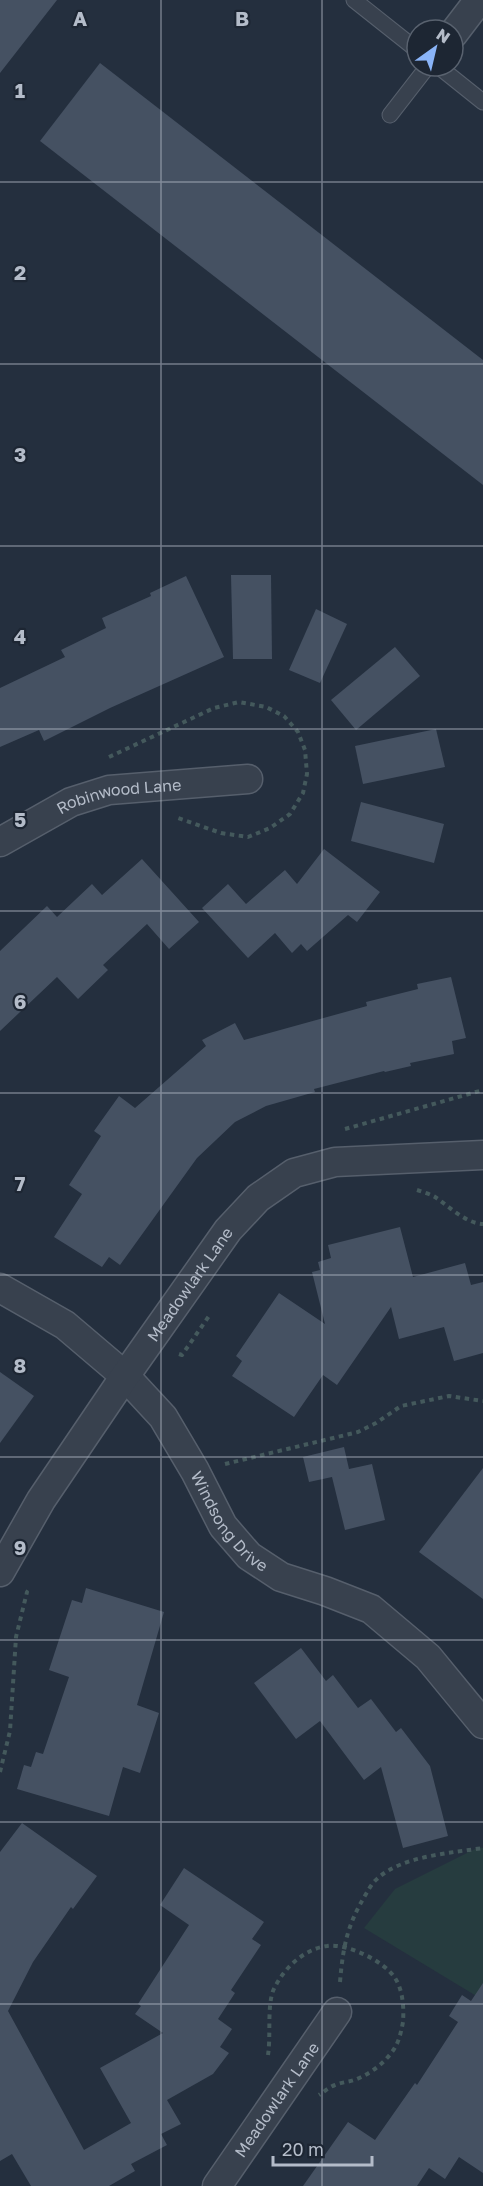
<svg xmlns="http://www.w3.org/2000/svg" width="483" height="2186" viewBox="0 0 483 2186" font-family="'Golos Text',sans-serif">
<style>
.green{fill:#263c3f}
.building{fill:#455162}
.lines{fill:none;stroke-linecap:round;stroke-linejoin:round}
.lane-casing{stroke:#565f6c;stroke-width:17}
.street-casing{stroke:#565f6c;stroke-width:31}
.path{stroke:#44595c;stroke-width:4;stroke-dasharray:4.5 4.5;stroke-linecap:butt}
.lane{stroke:#38414e;stroke-width:15}
.street{stroke:#38414e;stroke-width:28}
.grid{fill:none;stroke:#b4bcc9;stroke-width:1.5;stroke-opacity:0.55}
.labels{text-anchor:middle;dominant-baseline:central;stroke-width:4.5;stroke-linejoin:round;paint-order:stroke}
.street-label{font-size:16px;fill:#b4bcc9;stroke:#1d2633}
.grid-label{font-size:20px;text-anchor:middle;font-weight:bold;fill:#b4bcc9;stroke:#1d2633;stroke-width:4.5;stroke-linejoin:round;paint-order:stroke}
</style>
<rect width="100%" height="100%" fill="#242f3e"/>
<polygon class="green" points="479,1847 483,1848 483,2000 364,1928 395,1889"/>
<g class="building">
<polygon points="0,0 57,0 0,73"/>
<polygon points="100,63 483,360 483,485 40,141"/>
<polygon points="231,575 271,575 272,659 233,659"/>
<polygon points="186,576 224,657 110,708 44,741 39,730 0,747 0,688 65,657 61,650 106,628 102,618 151,596 150,593"/>
<polygon points="316,609 347,624 320,683 289,670"/>
<polygon points="395,647 420,676 356,730 331,700"/>
<polygon points="436,729 445,767 363,784 355,746"/>
<polygon points="361,802 444,824 434,863 351,841"/>
<polygon points="324,849 380,892 357,922 348,915 307,951 301,944 292,953 275,933 248,958 202,908 228,884 246,904 285,870 297,884"/>
<polygon points="142,859 199,922 169,949 147,924 103,965 108,970 78,999 57,977 0,1031 0,951 47,906 57,917 92,884 102,895"/>
<polygon points="451,977 466,1038 452,1041 454,1054 410,1063 411,1066 385,1072 384,1071 314,1089 315,1092 266,1106 235,1122 197,1158 120,1265 109,1257 102,1267 54,1237 82,1194 69,1185 101,1136 94,1131 119,1096 135,1108 206,1046 202,1040 235,1023 244,1040 367,1006 366,1002 418,989 417,984"/>
<polygon points="400,1227 413,1277 465,1263 471,1285 483,1282 483,1353 454,1361 444,1327 399,1339 391,1307 337,1385 323,1375 294,1417 232,1376 242,1361 236,1356 279,1293 325,1324 312,1272 320,1270 318,1262 331,1258 328,1245"/>
<polygon points="0,1372 34,1396 0,1443"/>
<polygon points="344,1447 349,1469 372,1464 385,1520 345,1530 332,1477 309,1482 303,1457"/>
<polygon points="483,1468 483,1599 419,1552"/>
<polygon points="86,1588 164,1612 137,1705 159,1713 140,1773 123,1767 109,1816 17,1789 24,1765 31,1767 36,1752 43,1754 69,1677 49,1670 72,1600 82,1603"/>
<polygon points="301,1648 326,1681 333,1675 358,1708 371,1699 396,1732 401,1728 430,1766 448,1836 403,1848 381,1767 364,1780 320,1721 296,1739 254,1683"/>
<polygon points="22,1823 97,1876 73,1909 71,1907 33,1962 8,2011 84,2150 131,2123 100,2068 163,2033 135,2014 141,2006 138,2004 189,1925 160,1905 184,1868 264,1922 252,1939 261,1945 231,1990 235,1993 218,2019 232,2029 220,2047 229,2053 213,2074 167,2100 181,2124 161,2134 167,2145 131,2164 135,2171 109,2186 31,2186 12,2154 0,2161 0,1852"/>
<polygon points="483,1983 483,2173 459,2157 445,2179 429,2168 417,2186 303,2186 348,2122 375,2140 415,2083 417,2085 458,2022 449,2016 462,1995 471,2001"/>
</g>
<g class="lines">
<defs>
<g id="lane">
<polyline points="354,0 417,50"/>
<polyline points="438,66 483,102"/>
<polyline points="390,115 428,66"/>
</g>
<g id="street">
<polyline points="453,34 479,0"/>
<path id="s1" d="M 0,842 L 71,802 L 109,790 L 248,779"/>
<path id="s2" d="M 0,1288 L 65,1325 L 125,1376 L 163,1417 L 195,1471 L 223,1526 L 249,1556 L 281,1577 L 325,1591 L 371,1609 L 428,1657 L 483,1724"/>
<path id="s3" d="M 0,1572 L 41,1500 L 125,1376 L 228,1230 L 258,1198 L 294,1173 L 335,1162 L 483,1155"/>
<path id="s4" d="M 217,2186 L 337,2012"/>
</g>
</defs>
<use href="#lane" class="lane-casing"/>
<use href="#street" class="street-casing"/>
<g class="path">
<polyline points="109,757 214,708 239,702 266,707 284,716 298,732 305,750 307,774 303,793 290,814 270,828 248,837 221,833 178,818"/>
<polyline points="345,1129 483,1090"/>
<path d="M 417,1190 C 423,1192 430,1194 435,1197 C 450,1207 465,1223 483,1224"/>
<polyline points="179,1354 182,1355 209,1316"/>
<polyline points="225,1464 358,1432 376,1423 401,1406 449,1396 483,1401"/>
<polyline points="0,1772 10,1731 16,1637 27,1592 22,1590"/>
<path d="M 340,1982 C 343,1947 347,1925 366,1894 C 369,1889 372,1883 377,1879 C 401,1856 451,1853 483,1848"/>
<path d="M 268,2055 C 271,2036 267,2008 273,1991 C 282,1970 303,1949 327,1946 C 347,1943 384,1961 395,1978 C 403,1990 404,2008 403,2022 C 401,2032 399,2043 392,2052 C 383,2064 371,2073 357,2079 C 350,2082 342,2082 335,2085 C 329,2087 324,2092 319,2095"/>
</g>
<use href="#lane" class="lane"/>
<use href="#street" class="street"/>
</g>
<path class="grid" d="M 161,0 L 161,2186M 322,0 L 322,2186M 0,182 L 483,182M 0,364 L 483,364M 0,546 L 483,546M 0,729 L 483,729M 0,911 L 483,911M 0,1093 L 483,1093M 0,1275 L 483,1275M 0,1457 L 483,1457M 0,1640 L 483,1640M 0,1822 L 483,1822M 0,2004 L 483,2004"/>
<g class="labels">
<g class="street-label">
<text stroke="none"><textPath href="#s1" startOffset="130">Robinwood Lane</textPath></text>
<text stroke="none"><textPath href="#s3" startOffset="345">Meadowlark Lane</textPath></text>
<text stroke="none"><textPath href="#s2" startOffset="334">Windsong Drive</textPath></text>
<text stroke="none"><textPath href="#s4" startOffset="105">Meadowlark Lane</textPath></text>
</g>
</g>
<g class="grid-label">
<text x="80" y="26">A</text>
<text x="242" y="26">B</text>
<text x="20" y="98">1</text>
<text x="20" y="280">2</text>
<text x="20" y="462">3</text>
<text x="20" y="644">4</text>
<text x="20" y="827">5</text>
<text x="20" y="1009">6</text>
<text x="20" y="1191">7</text>
<text x="20" y="1373">8</text>
<text x="20" y="1555">9</text>
</g>
<g transform="translate(435 48) rotate(34)"><circle r="28" fill="#1d2633" stroke="#59626f" stroke-width="1.5"/>
<path d="M0-4.5L10 22L0 15L-10 22Z" fill="#8ab4f8"/>
<text y="-9" font-size="16" font-weight="bold" text-anchor="middle" fill="#b4bcc9">N</text>
</g>
<path d="M273 2156v9h99v-9" fill="none" stroke="#b4bcc9" stroke-width="3"/>
<text x="282" y="2156" font-size="18" fill="#b4bcc9" stroke="#1d2633" stroke-width="4.5" paint-order="stroke">20 m</text>
</svg>
